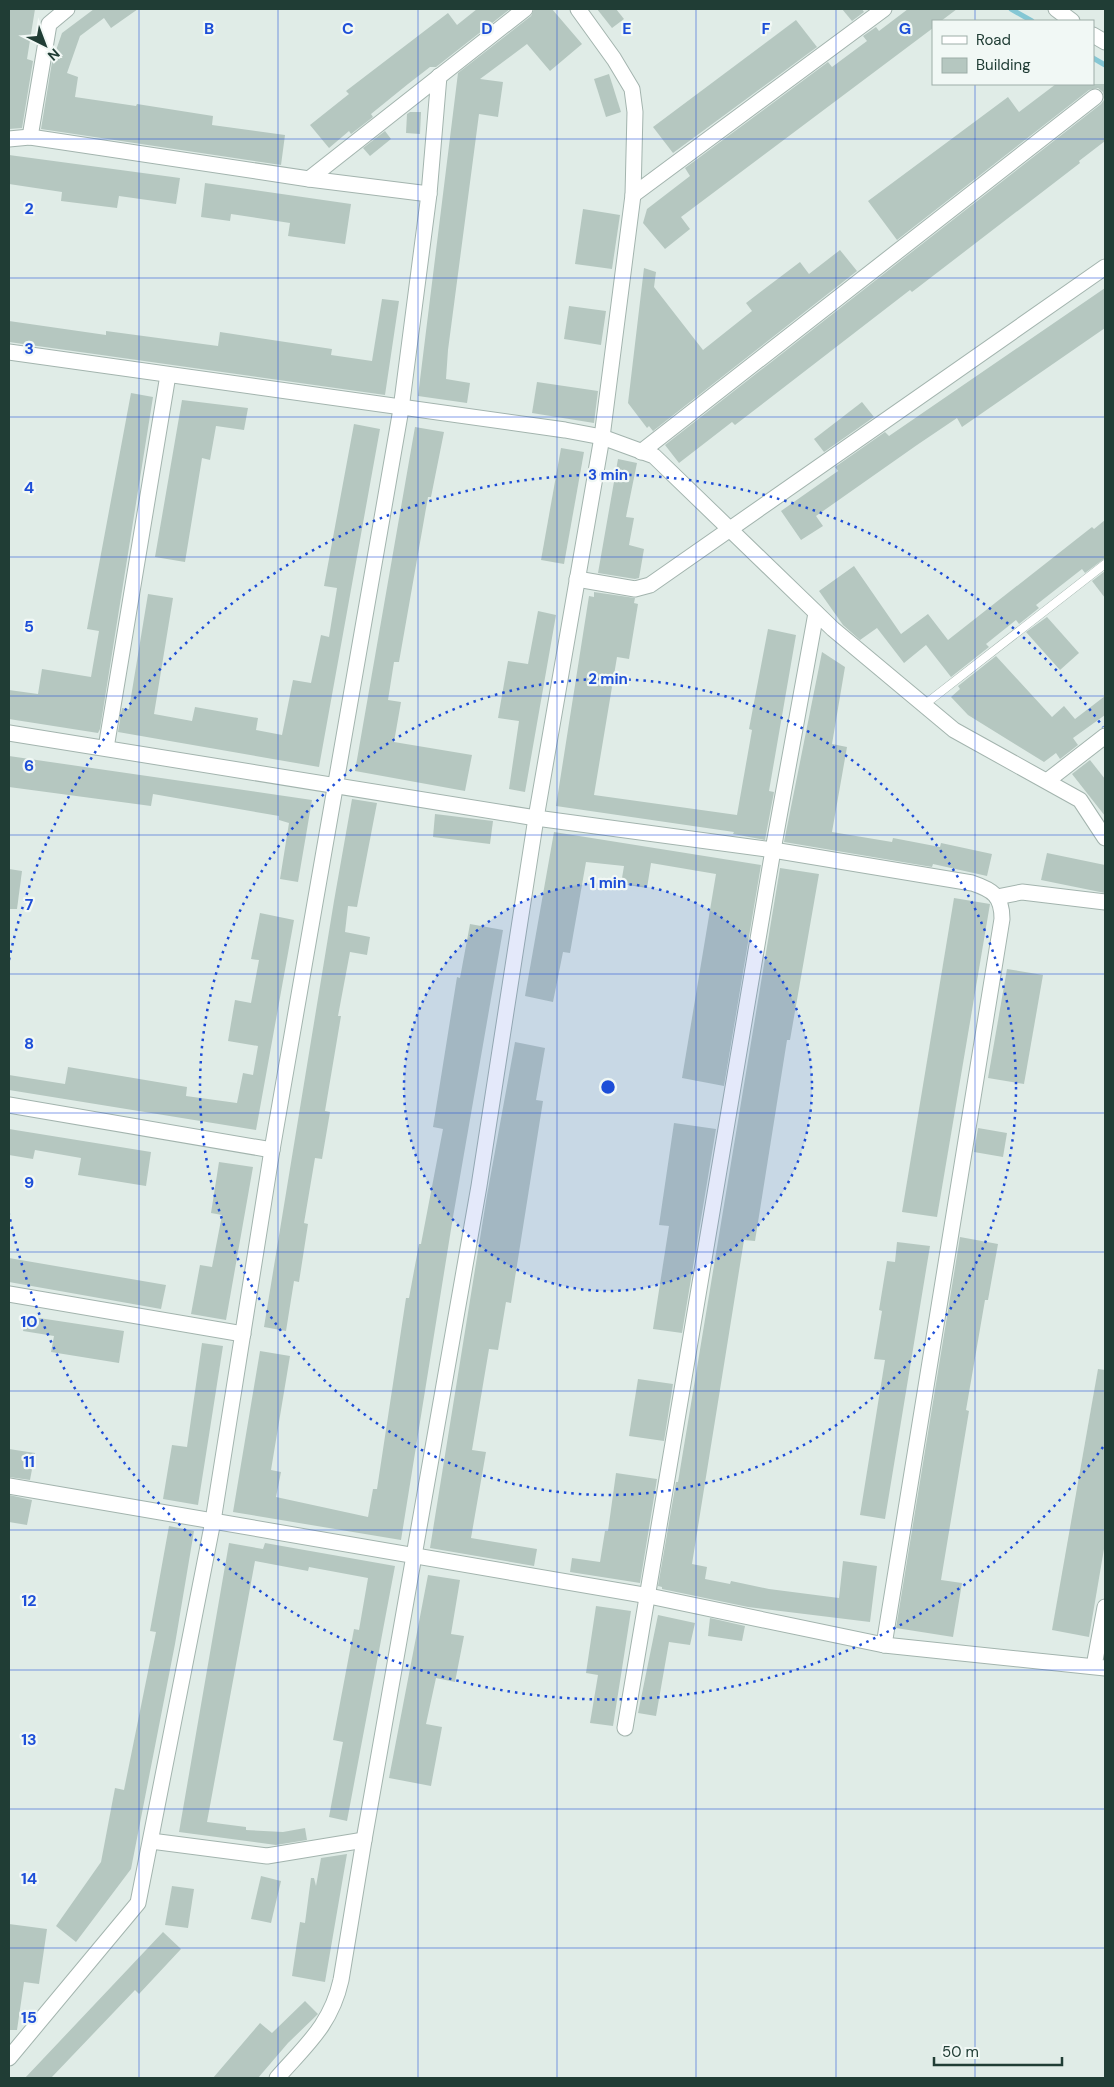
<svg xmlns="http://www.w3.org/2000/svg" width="1114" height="2087" viewBox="0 0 1114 2087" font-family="'DM Sans',sans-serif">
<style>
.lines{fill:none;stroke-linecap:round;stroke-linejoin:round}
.stream{stroke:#85c7d4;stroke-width:5}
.building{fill:#b5c7c0}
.lane-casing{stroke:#a3b4ae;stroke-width:9}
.street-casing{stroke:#a3b4ae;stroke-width:17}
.lane{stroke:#fff;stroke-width:8}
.street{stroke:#fff;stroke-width:15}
.grid{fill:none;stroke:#1d4ed8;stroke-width:1;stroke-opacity:0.55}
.ring{fill:none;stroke:#1d4ed8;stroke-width:2.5;stroke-dasharray:2.5 5}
.grid-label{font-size:16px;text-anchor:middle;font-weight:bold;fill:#1d4ed8;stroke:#f1f8f5;stroke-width:4.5;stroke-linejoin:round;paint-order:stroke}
.centre{fill:#1d4ed8;stroke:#f1f8f5;stroke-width:2.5}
.ring-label{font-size:15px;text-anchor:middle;font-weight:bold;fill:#1d4ed8;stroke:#f1f8f5;stroke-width:4.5;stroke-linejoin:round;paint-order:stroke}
</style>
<rect width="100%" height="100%" fill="#e0ece7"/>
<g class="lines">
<g class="stream">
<polyline points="1011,9 1032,21"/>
<polyline points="1093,58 1105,65"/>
</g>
</g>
<g class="building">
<polygon points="9,9 35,9 27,59 33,61 22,128 9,129"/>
<polygon points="94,9 138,9 111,28 104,18 80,36 67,73 78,77 75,97 136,106 137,104 213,116 212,125 285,135 281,165 41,129 52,62 62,33"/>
<polygon points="477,9 510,9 436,67 430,67 408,84 371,114 373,117 351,134 349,131 329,148 310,125 349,94 346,91 448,13 457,25"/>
<polygon points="534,9 552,9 582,44 550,71 527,44 480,79 503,82 498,117 479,114 448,350 446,379 470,383 467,403 418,396 458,73 531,16"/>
<polygon points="597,9 616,9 624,19 612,28"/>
<polygon points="842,9 862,9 864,12 852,21"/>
<polygon points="908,9 957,9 941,21 933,21 933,28 681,217 690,229 665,249 643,223 647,209 690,176 685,168 828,62 832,67 867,41 863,36 876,27 879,31"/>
<polygon points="796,20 817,47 673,153 653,127"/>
<polygon points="609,74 621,112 606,117 594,79"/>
<polygon points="1056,84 1105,84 1105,141 1079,161 1080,163 912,292 910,290 735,425 732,422 679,463 665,445 1101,104 1104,100 1103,92 1098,88 1089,90 897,240 868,201 1008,97 1019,112"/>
<polygon points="410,112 421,112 420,134 406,133 407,114"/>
<polygon points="385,131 391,139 370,156 363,148"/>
<polygon points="9,155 180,178 176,204 119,196 117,208 61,201 62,192 9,184"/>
<polygon points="205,183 351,204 345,244 288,236 290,223 231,214 230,221 201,217"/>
<polygon points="583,209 620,215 612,269 575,264"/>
<polygon points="840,250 857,271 653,431 649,426 647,428 628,403 644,268 656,272 654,287 703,350 752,311 746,303 800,262 809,274"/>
<polygon points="1105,288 1105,328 962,427 957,418 917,445 816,516 823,526 801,540 781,511 838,471 835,467 885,432 889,436"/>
<polygon points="382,299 399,301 385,395 9,342 9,321 106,335 106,331 218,346 220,332 332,349 331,355 372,361"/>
<polygon points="569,306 606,311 601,345 564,339"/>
<polygon points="537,382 598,391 594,423 532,413"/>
<polygon points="131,393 153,397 100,729 98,733 9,719 9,690 38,694 42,669 91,677 99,631 87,629"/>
<polygon points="182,400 248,408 244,430 216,426 210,460 202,458 185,562 155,557"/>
<polygon points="862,402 874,417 824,452 814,439"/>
<polygon points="354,424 380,429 319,767 118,732 122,708 129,709 148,594 173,598 154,714 192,721 195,707 258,718 256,730 282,735 293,680 311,683 321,635 329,637 337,588 324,586"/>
<polygon points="415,427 444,432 431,497 428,497 399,662 394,662 388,700 401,702 394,742 472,755 465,791 355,771"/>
<polygon points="561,448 584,452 564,564 541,560"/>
<polygon points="618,459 637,463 626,517 634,518 629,545 644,549 639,578 635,579 598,573"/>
<polygon points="1105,520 1105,558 1085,573 1082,569 1036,605 1039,608 1019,624 1016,620 986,644 989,647 951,677 926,645 904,663 877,628 860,640 843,625 819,591 854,566 901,634 928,614 948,640 1092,527 1094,529"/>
<polygon points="1105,571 1105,598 1092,581"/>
<polygon points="594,592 635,598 634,603 638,604 629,659 617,657 594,795 737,815 752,730 749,729 768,629 796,635 769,791 774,792 765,840 733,834 734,832 556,806 589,596 594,597"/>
<polygon points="538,611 556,615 525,792 509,789 519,721 498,718 508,661 528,664"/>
<polygon points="1047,617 1079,653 1060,670 1026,632"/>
<polygon points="822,652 845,667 832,744 847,747 832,832 892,842 893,838 940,847 941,843 992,854 987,876 933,864 932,867 784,842"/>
<polygon points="996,656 1052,717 1064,706 1075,719 1105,696 1105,715 1073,738 1078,745 1060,759 1056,753 1044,762 968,715 951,697 960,689 958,686"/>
<polygon points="9,756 312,800 298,882 280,879 289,823 279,820 279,816 153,794 151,806 9,787"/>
<polygon points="1090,760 1105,779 1105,816 1072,774"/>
<polygon points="352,799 377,803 357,907 348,906 345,932 370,937 367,955 350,952 338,1016 341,1016 325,1111 330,1112 322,1159 315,1158 304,1223 308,1224 299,1282 294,1281 286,1331 264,1327 334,901"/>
<polygon points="435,814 493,821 490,844 433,837"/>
<polygon points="554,832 761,865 724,1086 682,1078 716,874 651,863 647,888 621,884 624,866 586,862 570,953 563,952 553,1002 525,996"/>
<polygon points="1047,853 1105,865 1105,893 1041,880"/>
<polygon points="780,868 819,874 790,1040 787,1040 755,1241 744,1240 692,1564 707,1567 705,1579 730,1584 731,1581 769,1589 839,1598 843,1561 877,1566 870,1622 748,1607 662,1589 662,1587 658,1586 676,1482 678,1482"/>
<polygon points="9,869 22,871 17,909 9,909"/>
<polygon points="954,898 990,904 937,1217 902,1212"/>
<polygon points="260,913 294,920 256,1130 9,1090 9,1075 65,1084 68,1067 187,1087 186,1096 237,1103 243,1073 253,1075 258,1046 228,1041 235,1000 251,1003 259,960 251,959"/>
<polygon points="470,924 503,930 453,1217 401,1540 233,1512 260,1351 290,1356 271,1470 281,1472 276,1497 368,1517 373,1489 377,1489 406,1298 409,1298 419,1244 421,1244 443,1129 433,1127 457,977 460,978"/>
<polygon points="1007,969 1043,975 1024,1084 988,1078"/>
<polygon points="515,1042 545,1048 536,1100 543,1101 511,1303 506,1302 498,1350 489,1349 472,1450 486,1452 471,1538 537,1549 534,1566 430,1548 487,1195"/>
<polygon points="674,1123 716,1129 682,1333 653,1329 669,1226 659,1225"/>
<polygon points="978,1128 1007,1133 1003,1157 974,1152"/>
<polygon points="9,1129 151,1152 146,1186 78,1175 81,1158 35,1150 33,1159 9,1155"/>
<polygon points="219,1162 253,1167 226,1320 191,1314 200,1265 212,1267 222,1215 211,1213"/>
<polygon points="960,1237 998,1244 988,1300 985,1300 966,1410 969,1411 941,1580 962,1583 953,1637 896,1628"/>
<polygon points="897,1242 930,1246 885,1519 860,1515 885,1360 874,1359 882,1311 879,1310 887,1261 895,1262"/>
<polygon points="9,1258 166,1285 161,1309 9,1282"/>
<polygon points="26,1316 124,1331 119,1363 51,1352 54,1336 23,1331"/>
<polygon points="202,1343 223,1346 198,1505 163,1499 172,1445 187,1447"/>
<polygon points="1098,1369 1105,1370 1105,1543 1089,1637 1052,1630"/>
<polygon points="638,1379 673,1384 664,1441 629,1436"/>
<polygon points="9,1449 35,1453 30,1480 9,1477"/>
<polygon points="616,1473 657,1479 640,1583 570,1572 572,1558 600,1562 605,1531 608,1531"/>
<polygon points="9,1495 32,1500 27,1525 9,1522"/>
<polygon points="169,1526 194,1531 175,1644 131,1869 76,1942 56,1926 101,1862 115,1788 124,1790 156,1632 150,1631"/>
<polygon points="229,1543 263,1549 265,1543 395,1566 347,1821 329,1817 343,1742 333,1740 354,1629 359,1630 368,1578 309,1567 308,1571 255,1561 207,1822 246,1827 246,1830 283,1832 305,1828 307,1840 276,1845 179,1832"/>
<polygon points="428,1575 460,1580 451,1634 464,1636 455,1682 436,1678 426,1724 442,1727 431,1786 389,1778"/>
<polygon points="596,1606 631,1611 613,1726 590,1723 598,1675 586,1673"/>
<polygon points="658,1615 695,1623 690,1645 669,1642 656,1716 638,1713"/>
<polygon points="710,1618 745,1626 742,1641 708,1636"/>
<polygon points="347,1854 325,1982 292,1976 300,1922 305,1923 311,1878 314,1878 316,1886 321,1858"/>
<polygon points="261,1876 281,1881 271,1923 251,1919"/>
<polygon points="172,1886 194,1889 188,1928 165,1925"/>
<polygon points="9,1924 47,1929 39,1984 24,1982 17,2030 9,2030"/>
<polygon points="163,1932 181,1949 139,1994 135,1990 51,2078 25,2078"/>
<polygon points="305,2001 318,2014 288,2043 258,2078 213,2078 260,2023 272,2033"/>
</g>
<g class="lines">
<defs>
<polyline id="lane" points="924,705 1105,564"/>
<g id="street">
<polyline points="1056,9 1072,21"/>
<polyline points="1093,35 1105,42"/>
<polyline points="30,137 49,24 67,9"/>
<polyline points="9,139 30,137 309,179 429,194"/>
<polyline points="309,179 525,9"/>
<polyline points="633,195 884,9"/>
<polyline points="9,352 565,430 602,437 654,456 833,629 954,730 1080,800 1105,838"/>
<polyline points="641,452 1095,97"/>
<polyline points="577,579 635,589 650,585 1105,267"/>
<path d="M 9,733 L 536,818 L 773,850 L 972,883 C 993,890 1002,896 1002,919 L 884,1645 L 649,1596 L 9,1486"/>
<polyline points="106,748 168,375"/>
<polyline points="1047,781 1105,736"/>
<polyline points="997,897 1022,892 1105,902"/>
<polyline points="9,1105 272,1150"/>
<polyline points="9,1294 243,1334"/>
<polyline points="884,1645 1105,1668"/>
<polyline points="1094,1666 1105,1607"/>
<polyline points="625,1728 773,850 816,613"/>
<polyline points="151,1841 267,1856 364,1840"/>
<polyline points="9,2058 138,1903 213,1521 272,1150 401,409 429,194 439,76"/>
<path d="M 277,2078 C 306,2045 331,2025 341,1980 L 364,1840 L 479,1186 L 536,818 L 602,437 L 633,195 L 635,112 L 632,89 L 614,59 L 578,9"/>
</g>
</defs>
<use href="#lane" class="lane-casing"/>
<use href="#street" class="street-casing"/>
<use href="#lane" class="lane"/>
<use href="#street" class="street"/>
</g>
<path class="grid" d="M 139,9 L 139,2078M 278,9 L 278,2078M 418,9 L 418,2078M 557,9 L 557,2078M 696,9 L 696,2078M 836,9 L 836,2078M 975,9 L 975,21M 975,84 L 975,2078M 9,139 L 1105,139M 9,278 L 1105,278M 9,417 L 1105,417M 9,557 L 1105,557M 9,696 L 1105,696M 9,835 L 1105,835M 9,974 L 1105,974M 9,1113 L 1105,1113M 9,1252 L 1105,1252M 9,1391 L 1105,1391M 9,1530 L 1105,1530M 9,1670 L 1105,1670M 9,1809 L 1105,1809M 9,1948 L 1105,1948"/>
<circle cx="608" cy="1087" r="204" fill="#1d4ed8" fill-opacity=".12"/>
<g class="ring">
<circle cx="608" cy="1087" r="204"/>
<circle cx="608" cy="1087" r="408"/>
<path d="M1103 1447A612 612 0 0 1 9 1214M9 960A612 612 0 0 1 1103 727"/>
</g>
<g class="grid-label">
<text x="209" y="34">B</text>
<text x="348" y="34">C</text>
<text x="487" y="34">D</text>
<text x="627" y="34">E</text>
<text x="766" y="34">F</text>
<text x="905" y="34">G</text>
<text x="29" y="214">2</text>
<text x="29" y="354">3</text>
<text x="29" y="493">4</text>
<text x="29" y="632">5</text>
<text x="29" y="771">6</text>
<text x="29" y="910">7</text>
<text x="29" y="1049">8</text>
<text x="29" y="1188">9</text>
<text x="29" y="1327">10</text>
<text x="29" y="1467">11</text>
<text x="29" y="1606">12</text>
<text x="29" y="1745">13</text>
<text x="29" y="1884">14</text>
<text x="29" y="2023">15</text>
</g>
<circle cx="608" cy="1087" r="8" class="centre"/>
<g class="ring-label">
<text x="608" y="480">3 min</text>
<text x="608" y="684">2 min</text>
<text x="608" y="888">1 min</text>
</g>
<rect width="1114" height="2087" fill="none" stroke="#203d35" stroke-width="20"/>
<rect x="932" y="20" width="162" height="65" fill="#f1f8f5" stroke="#9dada8"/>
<rect x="942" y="36" width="25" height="8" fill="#ffffff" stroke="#9dada8"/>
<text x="976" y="45" font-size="15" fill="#203d35">Road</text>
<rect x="942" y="58" width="25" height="15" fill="#b5c7c0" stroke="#9dada8"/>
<text x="976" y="70" font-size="15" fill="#203d35">Building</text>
<g transform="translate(45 45) rotate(138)" stroke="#f1f8f5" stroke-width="4" paint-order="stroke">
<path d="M0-4L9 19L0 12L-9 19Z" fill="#203d35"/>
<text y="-8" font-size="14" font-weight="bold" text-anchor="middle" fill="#203d35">N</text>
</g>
<path d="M934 2057v8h128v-8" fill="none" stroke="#203d35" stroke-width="2.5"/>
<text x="942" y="2057" font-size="15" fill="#203d35" stroke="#f1f8f5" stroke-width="4" paint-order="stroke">50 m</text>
</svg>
